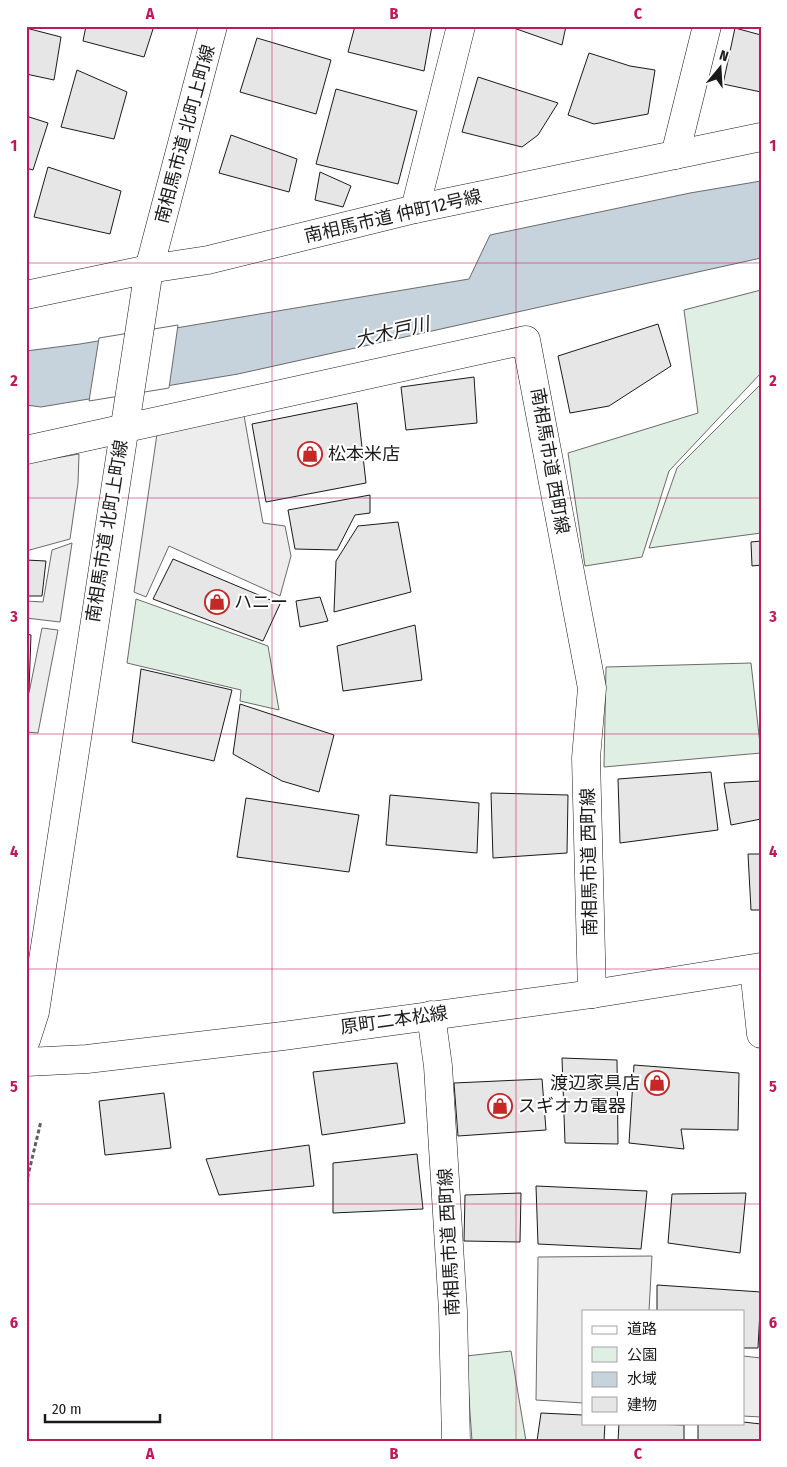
<svg xmlns="http://www.w3.org/2000/svg" width="787" height="1467" viewBox="0 0 787 1467" font-family="'Fira Sans Condensed','Noto Sans JP',sans-serif">
<style>
.green{fill:#e0efe3;stroke:#6a6a6a}
.parking{fill:#ededed;stroke:#6a6a6a}
.water{fill:#c6d2dc;stroke:#6a6a6a}
.pier{fill:#fff;stroke:#6a6a6a}
.building{fill:#e6e6e6;stroke:#1a1a1a}
.lines{fill:none;stroke-linecap:round;stroke-linejoin:round}
.street-casing{stroke:#1a1a1a;stroke-width:29}
.secondary-casing{stroke:#1a1a1a;stroke-width:29}
.primary-casing{stroke:#1a1a1a;stroke-width:29}
.path{stroke:#5f5f5f;stroke-width:3;stroke-dasharray:4 2.5;stroke-linecap:butt}
.street{stroke:#fff;stroke-width:28}
.secondary{stroke:#fff;stroke-width:28}
.primary{stroke:#fff;stroke-width:28}
.grid{fill:none;stroke:#c2185b;stroke-width:1;stroke-opacity:0.55}
.labels{text-anchor:middle;dominant-baseline:central;stroke-width:4;stroke-linejoin:round;paint-order:stroke}
.street-label{font-size:18px;fill:#1a1a1a;stroke:#fff}
.poi-label{font-size:18px;fill:#1a1a1a;stroke:#fff;text-anchor:start}
.water-label{font-size:19px;font-style:italic;fill:#1a1a1a;stroke:#fff}
.neatline{fill:none;stroke:#c2185b;stroke-width:2}
.grid-label{font-size:16px;text-anchor:middle;font-weight:bold;fill:#c2185b}
</style>
<rect width="100%" height="100%" fill="#fff"/>
<g class="green">
<polygon points="761,290 761,373 669,471 642,557 585,566 568,453 698,413 684,310"/>
<polygon points="761,384 761,533 649,548 677,468"/>
<polygon points="136,599 268,646 279,710 240,701 241,690 127,663"/>
<polygon points="751,663 761,753 604,767 606,667"/>
<polygon points="511,1351 526,1441 472,1441 466,1356"/>
</g>
<g class="parking">
<polygon points="243,410 263,523 285,526 291,556 280,596 169,546 146,597 134,592 158,427"/>
<polygon points="79,454 78,483 70,539 26,551 26,463"/>
<polygon points="72,543 60,622 26,618 26,601 43,602 52,550"/>
<polygon points="42,628 58,630 38,733 26,732 26,693 29,693"/>
<polygon points="652,1256 649,1311 583,1311 583,1403 536,1400 538,1257"/>
<polygon points="743,1356 761,1358 761,1417 743,1416"/>
</g>
<polygon class="water" points="761,181 761,258 238,374 41,407 26,405 26,351 80,344 469,279 490,235 690,193"/>
<polygon class="pier" points="178,325 169,388 89,401 99,338"/>
<g class="building">
<polygon points="86,26 154,26 144,57 83,41"/>
<polygon points="355,26 432,26 424,71 348,52"/>
<polygon points="508,26 566,26 562,45"/>
<polygon points="26,28 61,37 54,80 26,74"/>
<polygon points="735,28 761,35 761,92 723,84"/>
<polygon points="257,38 331,60 316,114 240,92"/>
<polygon points="589,53 630,66 655,70 648,114 594,124 568,115"/>
<polygon points="77,70 127,92 114,139 61,127"/>
<polygon points="478,77 558,103 538,135 522,147 462,132"/>
<polygon points="336,89 417,111 398,184 316,164"/>
<polygon points="26,116 48,123 33,170 26,168"/>
<polygon points="231,135 297,159 289,192 219,173"/>
<polygon points="48,167 121,191 110,234 34,217"/>
<polygon points="320,172 351,186 343,207 315,200"/>
<polygon points="658,324 671,366 609,406 570,413 558,356"/>
<polygon points="474,377 477,423 406,430 401,387"/>
<polygon points="357,403 366,483 266,502 252,424"/>
<polygon points="370,495 370,513 355,515 337,550 295,549 288,510"/>
<polygon points="398,522 411,592 334,612 336,561 358,526"/>
<polygon points="761,541 761,565 752,566 751,542"/>
<polygon points="173,559 280,604 263,641 153,599"/>
<polygon points="26,560 46,561 42,596 26,596"/>
<polygon points="320,597 328,621 300,627 296,601"/>
<polygon points="415,625 422,680 343,691 337,646"/>
<polygon points="26,634 31,635 29,690 26,690"/>
<polygon points="141,669 232,690 214,761 132,742"/>
<polygon points="240,704 334,735 319,792 282,781 233,754"/>
<polygon points="711,772 718,830 620,843 618,779"/>
<polygon points="761,781 761,819 731,825 724,783"/>
<polygon points="491,793 568,795 567,853 493,858"/>
<polygon points="390,795 479,803 477,853 386,845"/>
<polygon points="246,798 359,815 349,872 237,857"/>
<polygon points="748,854 761,854 761,910 751,910"/>
<polygon points="562,1058 617,1060 618,1144 565,1143"/>
<polygon points="397,1063 405,1123 322,1135 313,1072"/>
<polygon points="634,1065 739,1073 738,1130 681,1129 684,1149 629,1143"/>
<polygon points="542,1079 546,1130 458,1136 454,1083"/>
<polygon points="164,1093 171,1148 105,1155 99,1101"/>
<polygon points="309,1145 314,1186 219,1195 206,1159"/>
<polygon points="417,1154 423,1209 333,1213 333,1163"/>
<polygon points="536,1186 647,1191 641,1249 538,1244"/>
<polygon points="521,1193 520,1242 464,1241 465,1195"/>
<polygon points="746,1193 740,1253 668,1243 672,1194"/>
<polygon points="657,1285 761,1292 758,1348 743,1348 743,1311 657,1311"/>
<polygon points="541,1413 583,1415 583,1423 605,1423 604,1441 537,1441"/>
<polygon points="743,1422 761,1424 761,1441 698,1441 698,1423"/>
<polygon points="619,1423 684,1425 684,1441 618,1441"/>
</g>
<g class="lines">
<defs>
<g id="street">
<polyline points="675,155 707,26"/>
<polyline points="415,209 461,26"/>
<polyline points="26,295 149,269 208,260 415,209 761,137"/>
<polyline points="26,450 526,340 592,688 586,758 592,994"/>
<polyline points="754,969 761,1034"/>
<polyline points="431,1015 438,1066 453,1311 456,1441"/>
</g>
<polyline id="secondary" points="26,1040 35,1012 149,269 213,26"/>
<polyline id="primary" points="26,1062 87,1059 283,1036 592,994 761,967"/>
</defs>
<use href="#street" class="street-casing"/>
<use href="#secondary" class="secondary-casing"/>
<use href="#primary" class="primary-casing"/>
<polyline class="path" points="26,1184 41,1121"/>
<use href="#street" class="street"/>
<use href="#secondary" class="secondary"/>
<use href="#primary" class="primary"/>
</g>
<path class="grid" d="M 272,26 L 272,1441M 516,26 L 516,1441M 26,263 L 761,263M 26,498 L 761,498M 26,734 L 761,734M 26,969 L 761,969M 26,1204 L 761,1204"/>
<defs>
<symbol id="shop-ring" viewBox="-11 -11 22 22"><circle r="9.5" fill="#fff" stroke="#c62828" stroke-width="1.5"/><path d="M-5-2.5h2.3a2.7 3.5 0 0 1 5.4 0H5L5.5 6h-11ZM-1.5-2.5h3a1.5 2.3 0 0 0-3 0Z" fill="#c62828"/></symbol>
</defs>
<g fill-rule="evenodd">
<use href="#shop-ring" x="296" y="440" width="28" height="28"/>
<use href="#shop-ring" x="203" y="588" width="28" height="28"/>
<use href="#shop-ring" x="643" y="1069" width="28" height="28"/>
<use href="#shop-ring" x="486" y="1092" width="28" height="28"/>
</g>
<g class="labels">
<g class="street-label">
<text transform="translate(185 134) rotate(-75)">南相馬市道 北町上町線</text>
<text transform="translate(393 216) rotate(-13)">南相馬市道 仲町12号線</text>
<text transform="translate(550 461) rotate(80)">南相馬市道 西町線</text>
<text transform="translate(107 531) rotate(-81)">南相馬市道 北町上町線</text>
<text transform="translate(589 862) rotate(-91)">南相馬市道 西町線</text>
<text transform="translate(394 1020) rotate(-8)">原町二本松線</text>
<text transform="translate(449 1242) rotate(-93)">南相馬市道 西町線</text>
</g>
<g class="poi-label">
<text x="328" y="454">松本米店</text>
<text x="234" y="602">ハニー</text>
<text x="640" y="1083" text-anchor="end">渡辺家具店</text>
<text x="518" y="1106">スギオカ電器</text>
</g>
<g class="water-label">
<text transform="translate(392 332) rotate(-13)">大木戸川</text>
</g>
</g>
<rect width="787" height="1467" fill="none" stroke="#ffffff" stroke-width="55"/>
<rect x="582" y="1310" width="162" height="115" fill="#ffffff" stroke="#a3a3a3"/>
<rect x="592" y="1326" width="25" height="8" fill="#ffffff" stroke="#a3a3a3"/>
<text x="627" y="1334" font-size="15" fill="#1a1a1a">道路</text>
<rect x="592" y="1347" width="25" height="15" fill="#e0efe3" stroke="#a3a3a3"/>
<text x="627" y="1360" font-size="15" fill="#1a1a1a">公園</text>
<rect x="592" y="1372" width="25" height="15" fill="#c6d2dc" stroke="#a3a3a3"/>
<text x="627" y="1384" font-size="15" fill="#1a1a1a">水域</text>
<rect x="592" y="1397" width="25" height="15" fill="#e6e6e6" stroke="#a3a3a3"/>
<text x="627" y="1410" font-size="15" fill="#1a1a1a">建物</text>
<g transform="translate(720 68) rotate(18)" stroke="#ffffff" stroke-width="4" paint-order="stroke">
<path d="M0-4L9 19L0 12L-9 19Z" fill="#1a1a1a"/>
<text y="-8" font-size="14" font-weight="bold" text-anchor="middle" fill="#1a1a1a">N</text>
</g>
<path d="M45 1414v8h115v-8" fill="none" stroke="#1a1a1a" stroke-width="2.5"/>
<text x="52" y="1414" font-size="15" fill="#1a1a1a" stroke="#ffffff" stroke-width="4" paint-order="stroke">20 m</text>
<rect x="28" y="28" width="732" height="1412" class="neatline"/>
<g class="grid-label">
<text x="150" y="19">A</text>
<text x="394" y="19">B</text>
<text x="638" y="19">C</text>
<text x="14" y="151">1</text>
<text x="773" y="151">1</text>
<text x="14" y="386">2</text>
<text x="773" y="386">2</text>
<text x="14" y="622">3</text>
<text x="773" y="622">3</text>
<text x="14" y="857">4</text>
<text x="773" y="857">4</text>
<text x="14" y="1092">5</text>
<text x="773" y="1092">5</text>
<text x="14" y="1328">6</text>
<text x="773" y="1328">6</text>
<text x="150" y="1459">A</text>
<text x="394" y="1459">B</text>
<text x="638" y="1459">C</text>
</g>
</svg>
